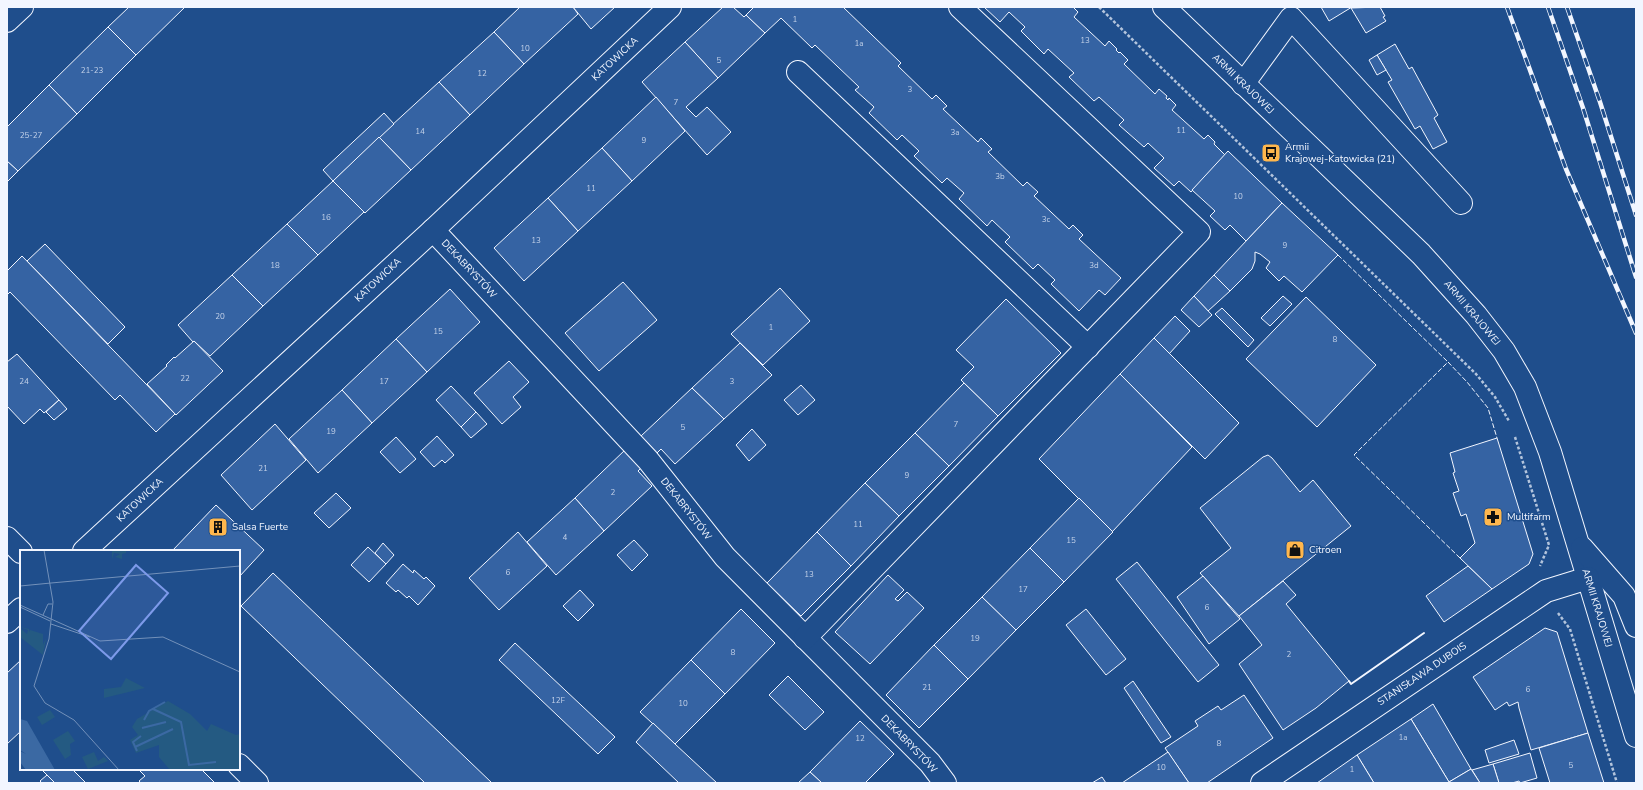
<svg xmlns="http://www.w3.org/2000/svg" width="1643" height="790" viewBox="0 0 1643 790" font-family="'Nunito Sans',sans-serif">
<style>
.building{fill:#3563a3;stroke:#f2f6ff}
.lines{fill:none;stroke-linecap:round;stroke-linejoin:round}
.minor-casing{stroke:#f2f6ff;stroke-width:24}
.path{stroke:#b3c4dc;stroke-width:2.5;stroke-dasharray:3 2;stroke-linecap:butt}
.minor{stroke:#1f4e8c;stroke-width:22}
.rail-casing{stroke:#f2f6ff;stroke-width:4.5}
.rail{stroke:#1f4e8c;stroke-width:3;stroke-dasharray:9;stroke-linecap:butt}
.fence{stroke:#f2f6ff;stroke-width:1;stroke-dasharray:5 2;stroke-linecap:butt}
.wall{stroke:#f2f6ff;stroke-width:2}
.labels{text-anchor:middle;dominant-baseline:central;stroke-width:3;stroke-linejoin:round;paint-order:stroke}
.number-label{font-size:8px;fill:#c3d1e8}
.street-label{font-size:10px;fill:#f2f6ff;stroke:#1f4e8c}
.poi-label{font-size:10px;fill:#f2f6ff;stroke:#1f4e8c;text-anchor:start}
.inset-river{fill:none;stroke:#3b69a3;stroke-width:2}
.inset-road{fill:none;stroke:#7391ba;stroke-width:1}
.view{fill:#7d9aea;fill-opacity:0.15;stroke:#7d9aea;stroke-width:2}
.inset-edge{fill:none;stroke:#f2f6ff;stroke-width:2}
</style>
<rect width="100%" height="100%" fill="#1f4e8c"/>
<g class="building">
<polygon points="129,7 185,7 136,55 108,27"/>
<polygon points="520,7 573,7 578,14 524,64 494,32"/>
<polygon points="573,7 615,7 591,29"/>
<polygon points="723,7 733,7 744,17 746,15 765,33 718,78 685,42"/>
<polygon points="754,7 843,7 901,63 898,66 932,99 936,95 947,106 943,109 978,142 981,138 992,149 988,152 1023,186 1027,182 1038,192 1034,196 1069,229 1073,225 1083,235 1079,239 1121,278 1105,295 1099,290 1079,311 1051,284 1055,280 1038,264 1033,269 1005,242 1010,237 992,220 987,226 986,225 959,199 964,193 947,178 942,183 914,156 919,151 902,135 897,140 869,113 874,107 855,90 859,87 815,45 812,48 781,18 765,33 746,15"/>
<polygon points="984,7 1073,7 1078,12 1074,17 1105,46 1109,41 1117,49 1116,50 1119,53 1120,52 1128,60 1124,64 1155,94 1159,89 1167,96 1166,98 1168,100 1169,98 1176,105 1172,110 1204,139 1208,135 1215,142 1214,144 1225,155 1191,192 1179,181 1174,186 1154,168 1164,158 1148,143 1144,147 1119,125 1124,120 1099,97 1094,101 1069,77 1074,73 1048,49 1044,54 1021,31 1025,27 1009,12 1000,22"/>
<polygon points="1321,7 1352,7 1329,21"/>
<polygon points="1380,7 1385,16 1383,17 1386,21 1366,33 1351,8"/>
<polygon points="108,27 136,55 77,114 49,85"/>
<polygon points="494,32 524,64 470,115 439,82"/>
<polygon points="685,42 718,78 686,107 696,117 707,107 731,132 707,155 642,82"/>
<polygon points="1395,44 1409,69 1412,67 1438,115 1434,118 1447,142 1433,149 1420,126 1415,129 1388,82 1392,80 1377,55"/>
<polygon points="1377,55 1386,70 1377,75 1369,60"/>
<polygon points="439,82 470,115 411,170 379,137"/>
<polygon points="49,85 77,114 18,171 7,161 7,127"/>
<polygon points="656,97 685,131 632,181 602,148"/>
<polygon points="384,113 394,124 333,181 323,170"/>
<polygon points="379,137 411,170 365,213 333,181"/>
<polygon points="602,148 632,181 578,231 548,198"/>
<polygon points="1228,151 1282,203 1246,241 1230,225 1225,230 1210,216 1215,211 1192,190"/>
<polygon points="7,161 18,171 7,182"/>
<polygon points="333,181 364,212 318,255 287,224"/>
<polygon points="548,198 578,231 524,281 494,248"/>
<polygon points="1282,203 1338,255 1302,292 1284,276 1279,281 1266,268 1270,262 1260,254 1255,252 1255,261 1252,269 1230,291 1214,275"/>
<polygon points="287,224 318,255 263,306 232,275"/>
<polygon points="45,244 125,327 108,344 27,261"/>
<polygon points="22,256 175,414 156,432 120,395 115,400 10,292 7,295 7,271"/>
<polygon points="232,275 263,306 210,356 194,341 193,342 178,325"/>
<polygon points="1214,275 1230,291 1208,311 1194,296"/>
<polygon points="623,282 657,320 599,371 565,333"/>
<polygon points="780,288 810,321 763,365 731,334"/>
<polygon points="450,289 480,322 427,372 396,339"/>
<polygon points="1194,296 1212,315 1199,327 1181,310"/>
<polygon points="1283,296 1292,304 1270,326 1261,318"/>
<polygon points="1306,297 1376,365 1317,427 1246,359"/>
<polygon points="1006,299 1061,353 998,416 961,380 974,367 956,350"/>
<polygon points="1222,308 1254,340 1248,347 1215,314"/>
<polygon points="1175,316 1190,331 1169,354 1154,338"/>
<polygon points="1154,338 1239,423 1205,459 1120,374"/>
<polygon points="396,339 427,372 372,423 342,390"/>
<polygon points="194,341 223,371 176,415 147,384 167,366 166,365 174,357 175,358"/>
<polygon points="740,343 772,375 724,419 692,388"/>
<polygon points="17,354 59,400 44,413 40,409 24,424 7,406 7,362"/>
<polygon points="509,361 529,382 513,397 521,407 502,424 474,393"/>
<polygon points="1120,374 1192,447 1112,532 1039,459"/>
<polygon points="964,383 998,416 949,466 915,433"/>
<polygon points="801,385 815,400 798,415 784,400"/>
<polygon points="451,386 476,412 461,427 436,400"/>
<polygon points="692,388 724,419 675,464 661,449 657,453 641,436"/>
<polygon points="342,390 372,423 318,473 289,439"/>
<polygon points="59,400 67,409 54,420 46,412"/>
<polygon points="476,412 487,424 471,438 461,427"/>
<polygon points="275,424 306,460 252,510 221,475"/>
<polygon points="752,429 766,445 749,461 736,445"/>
<polygon points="915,433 949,466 899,516 865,483"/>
<polygon points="437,436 454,455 445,463 442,460 434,467 420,452"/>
<polygon points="396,437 416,459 400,473 380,452"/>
<polygon points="1497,438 1533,554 1529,564 1492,589 1460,558 1475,543 1466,514 1461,516 1453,493 1459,491 1453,473 1455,472 1450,453"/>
<polygon points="626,449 642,467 638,471 652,486 604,531 575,498"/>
<polygon points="1268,455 1272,458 1300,492 1313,480 1351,526 1239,616 1200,573 1231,548 1200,508 1263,457"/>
<polygon points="865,483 899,516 851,566 817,532"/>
<polygon points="336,493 351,508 329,528 314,513"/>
<polygon points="575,498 604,531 556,575 527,542"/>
<polygon points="1079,498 1113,532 1064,582 1030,548"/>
<polygon points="216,505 264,550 239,577 239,551 172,551"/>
<polygon points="518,532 547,566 499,610 469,578"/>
<polygon points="817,532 851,566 801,616 767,583"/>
<polygon points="634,540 648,555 632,571 617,555"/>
<polygon points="383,543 394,555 386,564 375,553"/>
<polygon points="368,547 386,564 369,582 351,565"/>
<polygon points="1030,548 1064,582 1016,630 982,597"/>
<polygon points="1137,562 1219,665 1198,682 1116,579"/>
<polygon points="403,564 413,573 414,570 424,579 426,577 435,586 418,605 409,596 407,598 398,590 396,592 386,583"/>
<polygon points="1468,566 1492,589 1444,622 1426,596"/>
<polygon points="273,573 492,783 425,783 241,606"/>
<polygon points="888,575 904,590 895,599 898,601 907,592 924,608 870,664 835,632"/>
<polygon points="1203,576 1240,619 1209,644 1177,597"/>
<polygon points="1283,581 1296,595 1286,604 1349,681 1316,708 1283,730 1239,664 1262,645 1239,616"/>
<polygon points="580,590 594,605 578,621 563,606"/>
<polygon points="982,597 1016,630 968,679 934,645"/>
<polygon points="741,609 775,643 725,694 691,660"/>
<polygon points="1086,609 1126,659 1106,675 1066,625"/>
<polygon points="1545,628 1557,632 1588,733 1531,750 1519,708 1518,702 1509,706 1507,702 1495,710 1473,677"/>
<polygon points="515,643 615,737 598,754 499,660"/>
<polygon points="934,645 968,679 919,728 886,695"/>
<polygon points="21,660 21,731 7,744 7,673"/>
<polygon points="691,660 725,694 675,744 640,712"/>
<polygon points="788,676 824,712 805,730 769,695"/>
<polygon points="1133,681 1171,737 1161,743 1124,688"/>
<polygon points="1244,695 1273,738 1207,783 1189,783 1165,748 1198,726 1195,721 1218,706 1221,710"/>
<polygon points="1433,704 1471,769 1449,782 1411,719"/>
<polygon points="1411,719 1449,782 1449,783 1374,783 1357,755"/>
<polygon points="860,721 894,754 865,783 822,783 810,772"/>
<polygon points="653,723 675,744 717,783 679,783 636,742"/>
<polygon points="1588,733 1604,783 1550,783 1539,748"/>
<polygon points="1514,740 1519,754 1489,763 1485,750"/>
<polygon points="1168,752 1189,783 1122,783"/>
<polygon points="1530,753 1537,778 1520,783 1519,781 1512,783 1499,783 1493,764"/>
<polygon points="1357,755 1374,783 1317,783"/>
<polygon points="1493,764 1499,783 1480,783 1472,770"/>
<polygon points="41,769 72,769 86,783 55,783"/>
<polygon points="138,769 201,769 215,783 141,783 139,781 145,776"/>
<polygon points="1471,769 1480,783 1449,783 1449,782"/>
<polygon points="810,772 822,783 798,783"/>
<polygon points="47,775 55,783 42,783 40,781"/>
<polygon points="1102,777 1106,783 1092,783"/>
</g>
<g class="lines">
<defs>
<g id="minor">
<polyline points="1164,7 1421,254 1476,315 1504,351 1525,387 1550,452 1636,736"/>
<polyline points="7,21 22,7"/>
<polyline points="798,72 1088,347"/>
<polyline points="1243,84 1291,18 1461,203"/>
<polyline points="433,230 648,460 725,557 930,763 945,783"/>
<polyline points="7,538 21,552"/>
<polyline points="1582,548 1624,596 1636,626"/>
<polyline points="84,551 433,230 670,7"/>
<polyline points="7,622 21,609"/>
<polyline points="805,638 1199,232 960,7"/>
<polyline points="239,765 257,783"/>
<polyline points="1262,783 1546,591 1588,578"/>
</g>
</defs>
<use href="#minor" class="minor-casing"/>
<g class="path">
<polyline points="1099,7 1476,374 1495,397 1509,421"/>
<polyline points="1515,437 1549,545 1540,566"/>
<polyline points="1558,613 1570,629 1617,783"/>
</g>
<use href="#minor" class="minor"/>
<defs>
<g id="rail">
<polyline points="1507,7 1566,169 1636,333"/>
<polyline points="1548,7 1583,108 1636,277"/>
<polyline points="1567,7 1600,102 1636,215"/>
</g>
</defs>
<use href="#rail" class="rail-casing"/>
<use href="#rail" class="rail"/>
<g class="fence">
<polyline points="1338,255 1448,362"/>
<polyline points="1460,558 1354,455 1448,362 1467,382 1488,408 1497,438"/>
</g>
<polyline class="wall" points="1349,681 1351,684 1424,633"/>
</g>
<defs>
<symbol id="bus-square" viewBox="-11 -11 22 22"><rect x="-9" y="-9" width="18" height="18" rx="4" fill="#ffb74d" stroke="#1f4e8c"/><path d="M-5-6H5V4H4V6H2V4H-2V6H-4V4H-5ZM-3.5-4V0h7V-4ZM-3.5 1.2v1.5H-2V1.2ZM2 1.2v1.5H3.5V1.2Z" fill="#111"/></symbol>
<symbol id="pharmacy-square" viewBox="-11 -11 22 22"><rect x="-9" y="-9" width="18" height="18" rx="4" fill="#ffb74d" stroke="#1f4e8c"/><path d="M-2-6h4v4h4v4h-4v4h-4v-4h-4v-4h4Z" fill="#111"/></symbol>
<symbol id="building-square" viewBox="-11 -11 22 22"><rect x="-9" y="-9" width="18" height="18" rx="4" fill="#ffb74d" stroke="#1f4e8c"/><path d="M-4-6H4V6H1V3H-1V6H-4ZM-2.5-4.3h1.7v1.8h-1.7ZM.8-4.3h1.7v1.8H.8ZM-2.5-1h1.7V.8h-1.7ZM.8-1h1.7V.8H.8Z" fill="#111"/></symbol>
<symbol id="shop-square" viewBox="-11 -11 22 22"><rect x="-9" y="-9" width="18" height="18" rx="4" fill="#ffb74d" stroke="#1f4e8c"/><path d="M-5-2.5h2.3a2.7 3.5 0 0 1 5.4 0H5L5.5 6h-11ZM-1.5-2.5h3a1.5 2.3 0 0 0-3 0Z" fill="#111"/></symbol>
</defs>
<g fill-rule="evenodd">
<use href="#bus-square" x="1260" y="142" width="22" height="22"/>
<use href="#pharmacy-square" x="1482" y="506" width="22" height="22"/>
<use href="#building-square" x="207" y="516" width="22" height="22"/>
<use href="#shop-square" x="1284" y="539" width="22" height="22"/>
</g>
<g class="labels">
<g class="number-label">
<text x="795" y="19">1</text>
<text x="1085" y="40">13</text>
<text x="859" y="43">1a</text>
<text x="525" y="48">10</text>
<text x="719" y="60">5</text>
<text x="92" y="70">21-23</text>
<text x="482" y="73">12</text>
<text x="910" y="89">3</text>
<text x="676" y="102">7</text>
<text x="1181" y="130">11</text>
<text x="420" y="131">14</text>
<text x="955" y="132">3a</text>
<text x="31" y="135">25-27</text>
<text x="644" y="140">9</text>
<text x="1000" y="176">3b</text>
<text x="591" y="188">11</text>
<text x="1238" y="196">10</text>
<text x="326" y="217">16</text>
<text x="1046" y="219">3c</text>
<text x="536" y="240">13</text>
<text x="1285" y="245">9</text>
<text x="275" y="265">18</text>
<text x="1094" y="265">3d</text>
<text x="220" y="316">20</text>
<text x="771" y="327">1</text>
<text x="438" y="331">15</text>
<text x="1335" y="339">8</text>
<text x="185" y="378">22</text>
<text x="24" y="381">24</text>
<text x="384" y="381">17</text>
<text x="732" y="381">3</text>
<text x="956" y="424">7</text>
<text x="683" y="427">5</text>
<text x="331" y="431">19</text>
<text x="263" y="468">21</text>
<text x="907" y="475">9</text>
<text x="613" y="492">2</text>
<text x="858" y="524">11</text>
<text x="565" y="537">4</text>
<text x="1071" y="540">15</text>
<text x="508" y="572">6</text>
<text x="809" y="574">13</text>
<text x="1023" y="589">17</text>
<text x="1207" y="607">6</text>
<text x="975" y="638">19</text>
<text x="733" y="652">8</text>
<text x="1289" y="654">2</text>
<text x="927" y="687">21</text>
<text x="1528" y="689">6</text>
<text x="558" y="700">12F</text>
<text x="683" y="703">10</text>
<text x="1403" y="737">1a</text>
<text x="860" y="738">12</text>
<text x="1219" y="743">8</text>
<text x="1571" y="765">5</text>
<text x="1161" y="767">10</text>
<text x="1352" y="769">1</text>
</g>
<g class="street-label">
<text transform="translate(615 59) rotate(-43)">KATOWICKA</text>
<text transform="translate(1243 84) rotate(44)">ARMII KRAJOWEJ</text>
<text transform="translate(469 269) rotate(47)">DEKABRYSTÓW</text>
<text transform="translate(378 280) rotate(-43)">KATOWICKA</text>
<text transform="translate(1472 313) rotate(50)">ARMII KRAJOWEJ</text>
<text transform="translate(140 500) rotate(-43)">KATOWICKA</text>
<text transform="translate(686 509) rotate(52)">DEKABRYSTÓW</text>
<text transform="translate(1597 608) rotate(73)">ARMII KRAJOWEJ</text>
<text transform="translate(1422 674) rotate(-34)">STANISŁAWA DUBOIS</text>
<text transform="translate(909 744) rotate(46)">DEKABRYSTÓW</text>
</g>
<g class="poi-label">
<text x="1285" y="147">Armii<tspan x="1285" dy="12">Krajowej-Katowicka (21)</tspan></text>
<text x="1507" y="517">Multifarm</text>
<text x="232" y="527">Salsa Fuerte</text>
<text x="1309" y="550">Citroen</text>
</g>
</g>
<g transform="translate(20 550)">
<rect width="220" height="220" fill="#1f4e8c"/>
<path d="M 92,0 L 106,0 L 106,3 L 102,4 L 102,9 L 95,7 L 100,4 L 94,3 L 92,9 ZM 0,77 L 9,79 L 9,82 L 10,80 L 23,84 L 23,95 L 26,88 L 23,105 L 0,87 L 0,78 L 7,84 L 8,80 ZM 106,128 L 125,138 L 84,148 L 84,139 L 101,137 ZM 148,151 L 170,164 L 187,181 L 191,174 L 216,185 L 220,184 L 220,220 L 150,220 L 139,207 L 139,195 L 116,203 L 110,190 L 118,185 L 112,177 L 117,169 ZM 30,160 L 35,167 L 22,175 L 17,167 ZM 48,181 L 55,191 L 50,194 L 51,205 L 45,209 L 33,190 ZM 74,202 L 78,211 L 84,207 L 88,211 L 68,219 L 62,207 Z" fill="#245a82"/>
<path d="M 0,169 L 7,171 L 35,220 L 6,220 L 0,212 L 0,201 L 6,204 L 0,200 Z" fill="#3b69a3"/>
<path class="inset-river" d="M 133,159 L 161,172 L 169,215 L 196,212M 124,170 L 129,161 L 145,152M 122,178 L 146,172M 115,197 L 153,179M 117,201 L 113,192 L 121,186"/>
<path class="inset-road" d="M 24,0 L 33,52 L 29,89 L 14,136 L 25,153 L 54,170 L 99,220M 220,0 L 220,50M 31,33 L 220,16M 0,36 L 31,33M 0,55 L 80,91 L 143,87 L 220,122M 0,57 L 30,71M 23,65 L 28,54 L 32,54M 31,74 L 70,87"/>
<path class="view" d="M 116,15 L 148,43 L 91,109 L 59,81 Z"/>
<rect width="220" height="220" class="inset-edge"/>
</g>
<rect width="1643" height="790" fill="none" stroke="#f2f6ff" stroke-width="16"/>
</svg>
